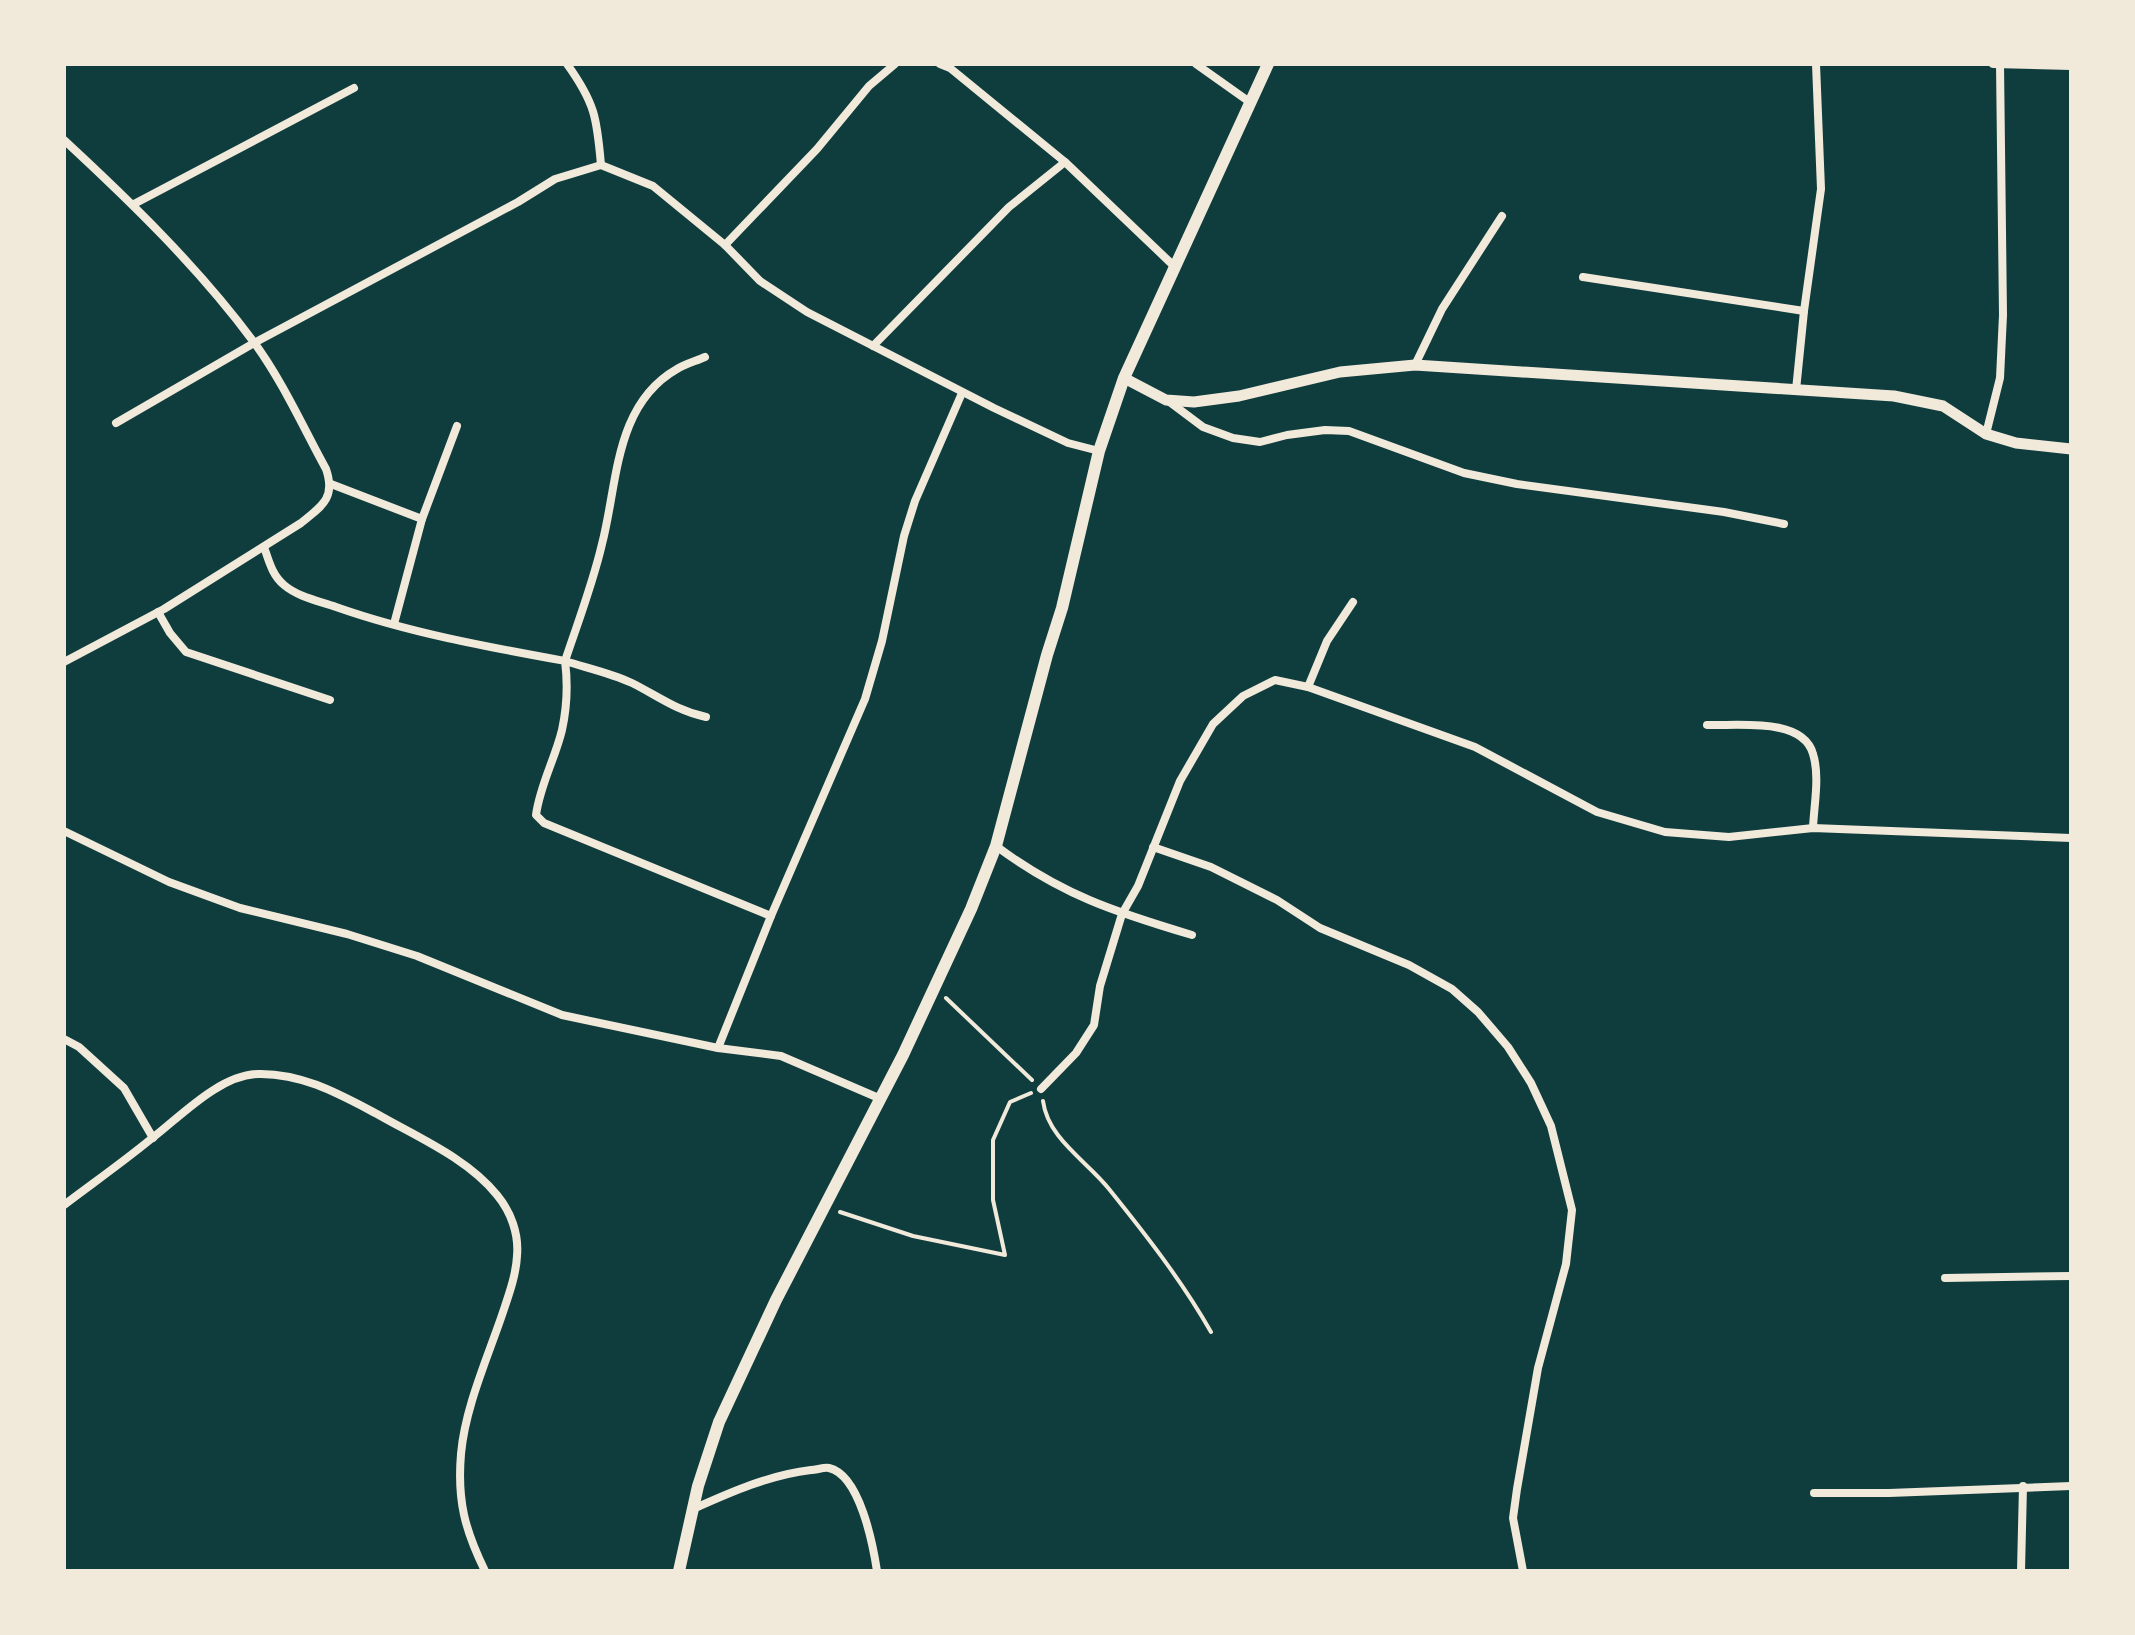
<svg xmlns="http://www.w3.org/2000/svg" width="2135" height="1635" viewBox="0 0 2135 1635" font-family="Helvetica,sans-serif">
<style>
.lines{fill:none;stroke-linecap:round;stroke-linejoin:round}
.path{stroke:#f1e9da;stroke-width:4}
.minor{stroke:#f1e9da;stroke-width:8}
.tertiary{stroke:#f1e9da;stroke-width:11}
.secondary{stroke:#f1e9da;stroke-width:12}
</style>
<rect width="100%" height="100%" fill="#0f3d3e"/>
<g class="lines">
<g class="path">
<polyline points="946,998 1032,1080"/>
<path d="M 1043,1101 C 1048,1139 1087,1161 1109,1189 C 1146,1235 1182,1281 1211,1332"/>
<polyline points="840,1212 913,1236 1005,1255 993,1200 993,1140 1010,1102 1031,1093"/>
</g>
<g class="minor">
<path d="M 567,64 C 595,103 597,118 601,165 L 653,186 L 725,245 L 760,281 L 807,312 L 994,408 L 1068,443 L 1099,451"/>
<polyline points="940,64 950,68 1065,162 1175,267"/>
<polyline points="1196,64 1251,103"/>
<polyline points="1993,64 2071,66"/>
<path d="M 64,140 C 131,202 198,267 253,341 C 282,380 303,427 326,469 C 336,498 322,506 301,523 L 164,609 L 64,662"/>
<polyline points="134,204 354,88"/>
<polyline points="725,245 817,149 869,86 895,64"/>
<polyline points="1583,277 1804,311"/>
<polyline points="873,346 1009,207 1065,162"/>
<path d="M 705,357 C 696,361 685,364 677,369 C 614,405 618,483 602,544 C 593,583 578,622 565,661 C 587,668 611,673 632,683 C 658,696 677,711 706,717"/>
<polyline points="1415,365 1442,309 1502,216"/>
<polyline points="1796,390 1804,311 1821,189 1816,64"/>
<polyline points="1167,400 1203,427 1233,438 1260,442 1287,435 1325,430 1349,431 1464,473 1517,484 1724,512 1784,524"/>
<polyline points="116,423 254,343 518,202 555,179 601,165"/>
<polyline points="1986,434 2000,378 2003,315 2000,64"/>
<polyline points="331,484 422,519"/>
<path d="M 264,547 C 269,561 272,575 284,585 C 298,597 319,601 336,607 C 410,633 488,647 565,661 C 568,684 567,707 562,730 C 555,759 540,785 536,815 L 544,823 L 771,916"/>
<polyline points="158,612 170,633 186,652 330,700"/>
<polyline points="394,624 422,519 457,426"/>
<polyline points="1308,687 1327,641 1353,602"/>
<path d="M 1707,725 C 1738,726 1803,717 1813,754 C 1820,776 1814,805 1813,828"/>
<polyline points="64,831 169,882 240,908 347,934 417,956 562,1015 718,1048 781,1056 881,1099"/>
<path d="M 996,846 C 1062,895 1115,912 1192,935"/>
<polyline points="1153,847 1211,867 1277,900 1320,928 1409,965 1452,989 1478,1012 1508,1047 1531,1083 1551,1126 1572,1210 1566,1264 1538,1368 1517,1489 1513,1518 1523,1571"/>
<polyline points="64,1039 79,1047 124,1088 153,1138"/>
<polyline points="718,1048 771,916 865,699 882,641 904,536 915,501 962,393"/>
<polyline points="1041,1089 1076,1053 1094,1025 1100,986 1122,914 1138,886 1180,781 1213,724 1243,696 1275,680 1308,687 1475,747 1597,812 1665,832 1729,837 1813,828 2071,838"/>
<path d="M 64,1205 C 93,1183 123,1162 151,1139 C 180,1117 219,1075 258,1074 C 302,1073 339,1094 377,1114 C 417,1137 467,1158 497,1195 C 511,1212 519,1234 517,1256 C 516,1276 508,1297 502,1315 C 487,1359 465,1408 461,1454 C 457,1501 465,1530 485,1571"/>
<polyline points="1945,1278 2071,1276"/>
<polyline points="1814,1493 1889,1493 2071,1486"/>
<path d="M 693,1509 C 731,1492 769,1475 811,1470 C 816,1470 824,1467 829,1468 C 860,1475 873,1545 877,1571"/>
<polyline points="2021,1571 2023,1486"/>
</g>
<polyline class="tertiary" points="1124,378 1166,400 1194,402 1239,396 1340,372 1415,365 1894,396 1943,406 1986,434 2016,443 2071,449"/>
<polyline class="secondary" points="679,1571 698,1486 719,1422 776,1300 903,1055 971,909 996,846 1047,655 1062,608 1099,451 1124,378 1268,64"/>
</g>
<rect width="2135" height="1635" fill="none" stroke="#f1e9da" stroke-width="132"/>
</svg>
